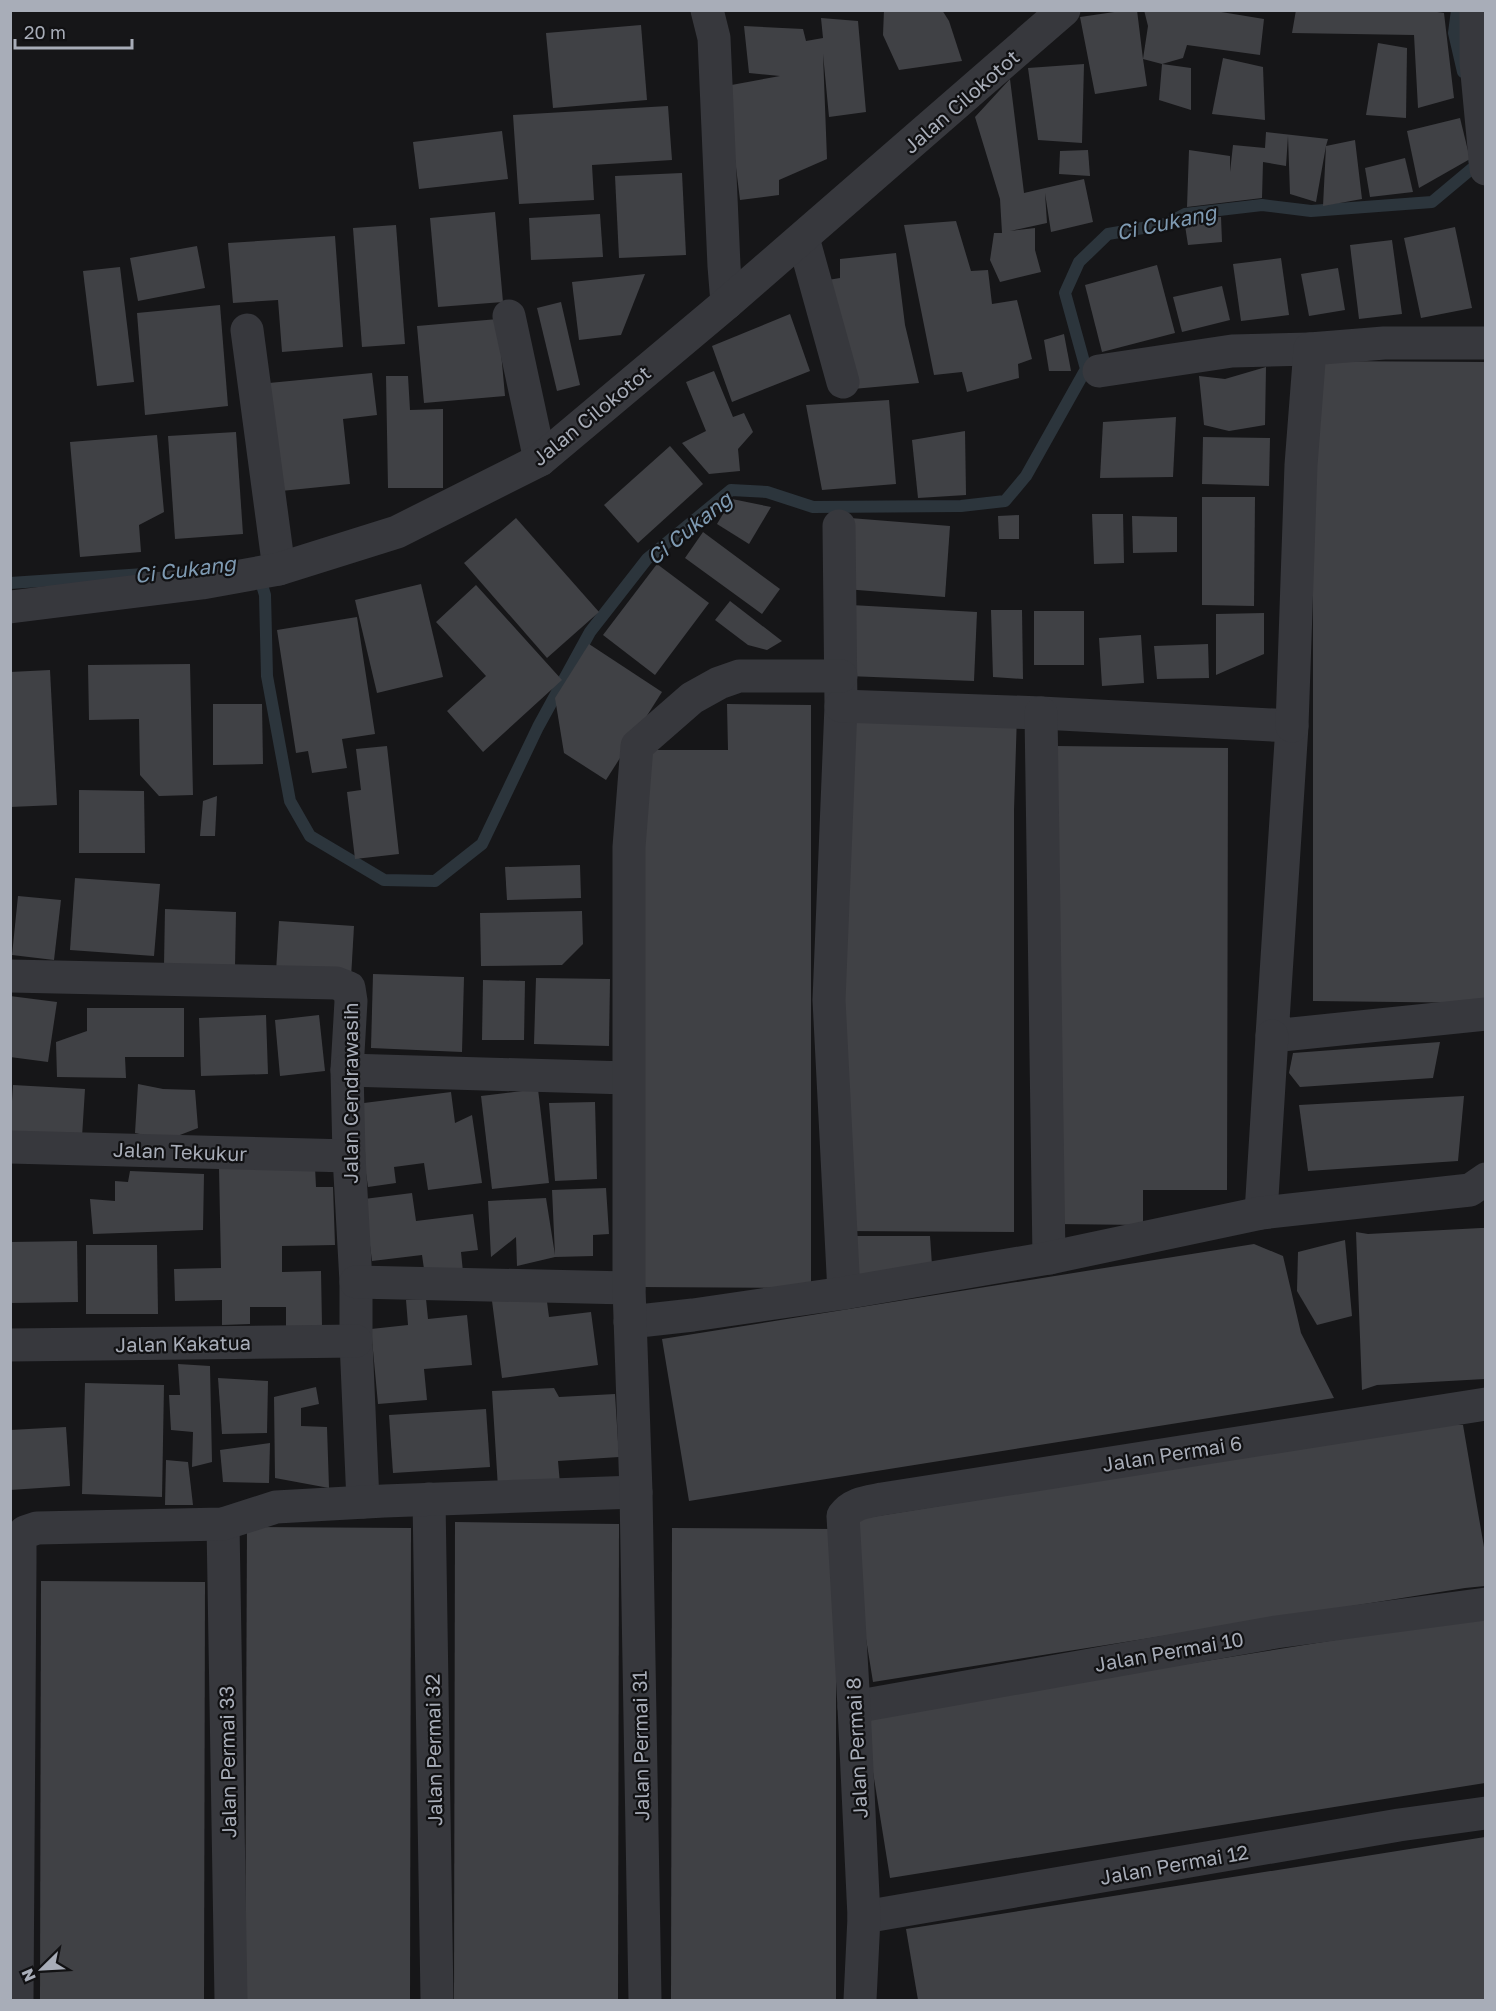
<svg xmlns="http://www.w3.org/2000/svg" width="1496" height="2011" viewBox="0 0 1496 2011" font-family="'Golos Text',sans-serif">
<style>
.lines{fill:none;stroke-linecap:round;stroke-linejoin:round}
.stream{stroke:#2c353c;stroke-width:12}
.building{fill:#404145}
.minor{stroke:#37383d;stroke-width:33}
.tertiary{stroke:#37383d;stroke-width:33}
.labels{text-anchor:middle;dominant-baseline:central;stroke-width:4.5;stroke-linejoin:round;paint-order:stroke}
.street-label{font-size:20px;fill:#a8adb8;stroke:#111113}
.water-label{font-size:21px;font-style:italic;fill:#7f9bb3;stroke:#111113}
</style>
<rect width="100%" height="100%" fill="#161618"/>
<g class="lines">
<g class="stream">
<polyline points="1457,10 1454,33 1463,72"/>
<polyline points="259,575 265,595 267,676 290,801 310,836 384,880 435,881 482,844 538,727 590,632 647,559 731,490 767,492 813,507 961,506 1005,501 1026,476 1086,369 1065,293 1079,262 1108,234 1166,224 1185,214 1262,205 1311,211 1432,202 1475,166 1474,157"/>
<polyline points="10,583 144,574"/>
</g>
</g>
<g class="building">
<polygon points="884,10 942,10 949,21 962,61 899,70 883,35"/>
<polygon points="1128,10 1137,10 1143,59 1148,26 1144,10 1209,10 1264,19 1260,55 1187,45 1183,58 1162,64 1191,68 1191,110 1159,100 1162,64 1143,59 1147,86 1095,94 1080,17"/>
<polygon points="1296,10 1424,10 1444,13 1454,98 1418,108 1414,35 1292,33"/>
<polygon points="821,18 858,21 866,112 829,117 823,54 827,159 779,180 779,195 740,200 726,86 780,76 749,73 744,26 803,29 806,41 823,38"/>
<polygon points="641,25 647,100 553,108 546,33"/>
<polygon points="1378,43 1407,48 1406,118 1366,115"/>
<polygon points="1223,58 1263,67 1265,120 1212,114"/>
<polygon points="1084,64 1082,143 1038,140 1028,68"/>
<polygon points="1010,79 1024,193 1084,179 1093,222 1051,232 1045,193 1047,223 1010,231 1035,228 1035,250 1041,272 1000,282 990,260 994,233 1002,233 1000,199 975,117"/>
<polygon points="668,106 672,160 592,165 594,200 519,204 513,115"/>
<polygon points="1460,118 1470,159 1419,188 1407,131"/>
<polygon points="502,131 508,179 419,189 413,142"/>
<polygon points="1266,132 1328,139 1326,146 1355,140 1362,199 1323,206 1326,146 1316,202 1290,194 1288,136 1286,166 1263,162 1262,198 1187,207 1189,150 1230,156 1230,172 1233,145 1265,148"/>
<polygon points="1088,150 1090,176 1059,174 1060,151"/>
<polygon points="1405,158 1413,192 1370,197 1365,168"/>
<polygon points="682,173 686,255 619,258 615,176"/>
<polygon points="495,212 503,302 438,307 430,218"/>
<polygon points="600,214 603,257 531,260 529,218"/>
<polygon points="1221,217 1222,242 1188,245 1184,219"/>
<polygon points="956,221 971,271 988,270 992,304 1017,300 1032,359 1018,364 1019,378 967,392 962,372 934,375 904,225"/>
<polygon points="396,225 405,344 362,347 353,228"/>
<polygon points="1455,227 1472,308 1421,318 1404,238"/>
<polygon points="335,236 343,347 282,352 278,300 233,303 228,243"/>
<polygon points="1392,240 1402,314 1359,319 1350,245"/>
<polygon points="197,246 205,288 138,301 130,258"/>
<polygon points="896,253 905,325 919,383 853,389 822,281 840,278 840,259"/>
<polygon points="1281,258 1289,315 1241,321 1233,264"/>
<polygon points="1157,265 1175,333 1102,352 1085,285"/>
<polygon points="120,267 134,382 97,386 83,271"/>
<polygon points="1338,268 1345,310 1309,316 1301,274"/>
<polygon points="645,274 621,335 579,340 572,282"/>
<polygon points="1222,286 1230,320 1182,332 1173,297"/>
<polygon points="561,302 580,385 557,391 537,308"/>
<polygon points="220,305 228,406 145,415 137,313"/>
<polygon points="790,314 810,371 732,402 712,346"/>
<polygon points="498,319 505,396 424,403 417,326"/>
<polygon points="1064,334 1071,371 1049,371 1044,340"/>
<polygon points="1313,361 1484,362 1484,1003 1313,1001"/>
<polygon points="1266,367 1265,425 1229,431 1204,425 1199,376 1225,379"/>
<polygon points="714,371 733,417 744,413 753,432 738,449 740,471 709,474 682,443 706,431 686,382"/>
<polygon points="372,373 377,415 343,419 350,484 281,491 269,383"/>
<polygon points="386,376 408,376 410,410 443,409 443,488 388,488"/>
<polygon points="889,400 896,484 822,490 806,405"/>
<polygon points="1176,417 1173,477 1100,478 1103,422"/>
<polygon points="965,431 966,495 918,498 912,440"/>
<polygon points="236,432 243,534 175,539 168,436"/>
<polygon points="157,435 164,512 139,525 141,552 80,557 70,442"/>
<polygon points="1203,437 1270,438 1269,486 1202,484"/>
<polygon points="670,446 703,484 638,543 604,505"/>
<polygon points="1202,497 1255,497 1254,606 1202,605"/>
<polygon points="732,499 771,507 749,544 717,524"/>
<polygon points="1092,514 1123,514 1124,563 1094,564"/>
<polygon points="1019,515 1019,539 999,539 998,516"/>
<polygon points="1132,516 1177,517 1177,552 1133,553"/>
<polygon points="516,518 599,612 547,658 464,563"/>
<polygon points="850,518 950,526 945,597 845,589"/>
<polygon points="703,532 780,589 762,614 685,558"/>
<polygon points="657,564 709,603 655,675 603,635"/>
<polygon points="421,584 443,677 377,693 355,600"/>
<polygon points="476,585 562,680 483,752 447,711 486,676 436,622"/>
<polygon points="730,601 782,641 767,650 748,645 715,620"/>
<polygon points="851,605 977,612 974,681 848,676"/>
<polygon points="991,610 1022,610 1023,679 993,677"/>
<rect x="1034" y="611" width="50" height="54"/>
<polygon points="1264,613 1264,654 1216,675 1216,614"/>
<polygon points="357,617 375,734 342,739 347,768 312,773 308,751 296,753 277,630"/>
<polygon points="1141,635 1144,683 1102,686 1099,638"/>
<polygon points="589,644 662,692 606,780 564,753 555,698"/>
<polygon points="1208,644 1209,678 1157,679 1154,646"/>
<polygon points="190,664 193,795 159,796 140,775 139,719 89,720 88,665"/>
<polygon points="50,670 57,805 10,807 10,672"/>
<polygon points="213,704 262,704 263,764 213,765"/>
<polygon points="727,704 811,705 811,1288 639,1287 640,750 728,750"/>
<polygon points="845,713 1017,714 1014,810 1014,1232 843,1231"/>
<polygon points="387,746 399,854 355,859 347,792 361,790 356,749"/>
<polygon points="1056,746 1228,748 1227,1190 1143,1190 1143,1225 1055,1224"/>
<polygon points="79,790 144,791 145,853 79,853"/>
<polygon points="217,796 215,836 200,836 203,801"/>
<polygon points="580,865 581,898 507,900 505,867"/>
<polygon points="75,878 160,884 154,956 70,950"/>
<polygon points="18,896 61,900 54,960 12,955"/>
<polygon points="165,909 236,912 235,967 164,966"/>
<polygon points="582,911 583,944 562,965 481,966 480,913"/>
<polygon points="279,921 354,926 351,978 276,972"/>
<polygon points="373,974 464,977 462,1052 371,1048"/>
<polygon points="536,978 610,979 609,1046 534,1044"/>
<polygon points="483,980 525,981 524,1040 482,1040"/>
<polygon points="10,996 57,1002 48,1062 10,1057"/>
<polygon points="87,1008 184,1008 184,1057 125,1057 126,1078 57,1077 56,1042 87,1031"/>
<polygon points="266,1015 268,1074 201,1076 199,1018"/>
<polygon points="319,1015 325,1071 280,1076 275,1020"/>
<polygon points="1440,1042 1433,1078 1300,1087 1289,1073 1293,1053"/>
<polygon points="138,1084 163,1089 195,1090 198,1128 167,1140 135,1133"/>
<polygon points="13,1085 85,1089 82,1137 10,1133"/>
<polygon points="538,1089 549,1183 492,1189 481,1096"/>
<polygon points="451,1092 455,1123 472,1115 482,1183 428,1190 424,1163 394,1167 396,1183 368,1187 356,1104"/>
<polygon points="1464,1096 1458,1161 1308,1171 1299,1105"/>
<polygon points="595,1102 597,1179 555,1181 549,1103"/>
<polygon points="315,1167 316,1187 333,1187 335,1245 282,1246 282,1272 321,1271 322,1326 286,1327 286,1307 250,1307 250,1324 222,1325 222,1300 175,1301 174,1269 221,1268 219,1168"/>
<polygon points="130,1171 204,1174 203,1230 93,1234 90,1199 115,1201 115,1181 128,1182"/>
<polygon points="606,1188 609,1234 593,1235 593,1256 555,1257 517,1266 516,1237 491,1257 488,1201 546,1198 555,1255 552,1190"/>
<polygon points="412,1193 416,1221 473,1214 478,1250 461,1252 463,1272 425,1276 422,1255 372,1261 364,1199"/>
<polygon points="1481,1228 1485,1228 1485,1379 1377,1385 1362,1390 1356,1232 1368,1234"/>
<polygon points="853,1236 930,1236 932,1265 858,1276"/>
<polygon points="1345,1240 1352,1316 1317,1325 1297,1291 1298,1252"/>
<polygon points="77,1241 78,1302 10,1303 10,1242"/>
<polygon points="1254,1244 1283,1256 1301,1333 1334,1398 689,1501 662,1339"/>
<polygon points="86,1245 157,1245 158,1314 86,1314"/>
<polygon points="546,1294 549,1317 591,1312 598,1365 502,1378 492,1301"/>
<polygon points="426,1299 428,1319 467,1315 472,1365 424,1369 427,1400 378,1404 371,1329 408,1325 406,1300"/>
<polygon points="178,1364 210,1366 212,1462 192,1467 193,1432 171,1430 169,1395 180,1395"/>
<polygon points="218,1378 268,1381 267,1433 222,1434"/>
<polygon points="85,1383 164,1385 162,1497 82,1494"/>
<polygon points="316,1387 319,1404 301,1408 301,1426 327,1427 329,1488 275,1478 274,1397"/>
<polygon points="554,1388 559,1397 615,1394 619,1457 558,1461 560,1484 498,1488 492,1391"/>
<polygon points="486,1409 490,1467 393,1473 389,1415"/>
<polygon points="1439,1425 1463,1425 1485,1553 1485,1586 1465,1588 873,1682 847,1521"/>
<polygon points="66,1427 70,1486 10,1490 10,1430"/>
<polygon points="270,1443 269,1483 223,1482 220,1450"/>
<polygon points="166,1460 188,1462 193,1505 165,1505"/>
<polygon points="455,1522 619,1524 618,2000 454,2000"/>
<polygon points="247,1527 411,1528 410,2000 245,2000"/>
<polygon points="672,1528 836,1529 836,2000 671,2000"/>
<polygon points="41,1581 205,1582 204,2000 40,2000"/>
<polygon points="1485,1616 1485,1783 890,1878 864,1716"/>
<polygon points="1485,1837 1485,2000 918,2000 906,1929"/>
</g>
<g class="lines">
<g class="minor">
<polyline points="707,10 714,38 724,266 727,303"/>
<polyline points="1476,10 1476,63 1486,169"/>
<polyline points="803,238 843,382"/>
<polyline points="509,316 540,460"/>
<polyline points="247,330 279,569"/>
<polyline points="1099,371 1232,351 1310,349"/>
<polyline points="839,526 841,706 829,1000 844,1293"/>
<polyline points="841,706 1041,713 1292,726 1272,1036 1486,1014"/>
<polyline points="1041,713 1049,1258"/>
<polyline points="1292,726 1301,465 1310,349 1384,343 1486,343"/>
<polyline points="10,976 336,983 349,988 351,1001 347,1070 349,1156 356,1282 356,1341 363,1502"/>
<polyline points="347,1070 628,1078"/>
<polyline points="10,1147 349,1156"/>
<polyline points="1261,1213 1272,1036"/>
<polyline points="356,1282 629,1288"/>
<polyline points="630,1322 693,1315 844,1293 1049,1258 1261,1213 1470,1190 1486,1179"/>
<polyline points="10,1345 356,1341"/>
<polyline points="429,1499 437,2000"/>
<polyline points="223,1524 231,2000"/>
<polyline points="854,1707 1276,1632 1486,1604"/>
<polyline points="864,1917 1399,1825 1486,1813"/>
<polyline points="17,2000 20,1562 20,1540 25,1532 37,1528 223,1524 276,1507 384,1501 636,1492"/>
<polyline points="645,2000 636,1492 629,1288 629,847 637,746 692,698 719,683 739,676 841,676"/>
<path d="M 860,2000 L 864,1917 L 854,1707 L 843,1516 C 852,1503 867,1502 882,1499 L 1486,1404"/>
</g>
<polyline class="tertiary" points="10,607 202,583 279,569 397,532 540,460 727,303 1064,10"/>
</g>
<g class="labels">
<g class="street-label">
<text transform="translate(961 101) rotate(-41)">Jalan Cilokotot</text>
<text transform="translate(591 415) rotate(-39)">Jalan Cilokotot</text>
<text transform="translate(350 1093) rotate(-90)">Jalan Cendrawasih</text>
<text transform="translate(180 1151) rotate(2)">Jalan Tekukur</text>
<text transform="translate(183 1343) rotate(-1)">Jalan Kakatua</text>
<text transform="translate(1172 1453) rotate(-9)">Jalan Permai 6</text>
<text transform="translate(1169 1651) rotate(-10)">Jalan Permai 10</text>
<text transform="translate(640 1746) rotate(-91)">Jalan Permai 31</text>
<text transform="translate(856 1748) rotate(-93)">Jalan Permai 8</text>
<text transform="translate(433 1750) rotate(-91)">Jalan Permai 32</text>
<text transform="translate(227 1762) rotate(-91)">Jalan Permai 33</text>
<text transform="translate(1174 1864) rotate(-10)">Jalan Permai 12</text>
</g>
<g class="water-label">
<text transform="translate(1166 222) rotate(-12)">Ci Cukang</text>
<text transform="translate(689 528) rotate(-39)">Ci Cukang</text>
<text transform="translate(185 569) rotate(-7)">Ci Cukang</text>
</g>
</g>
<rect width="1496" height="2011" fill="none" stroke="#a8adb8" stroke-width="24"/>
<g transform="translate(42 1969) rotate(246)" stroke="#111113" stroke-width="4.5" paint-order="stroke">
<path d="M0-4.5L10 22L0 15L-10 22Z" fill="#a8adb8"/>
<text y="-9" font-size="16" font-weight="bold" text-anchor="middle" fill="#a8adb8">N</text>
</g>
<path d="M15 39v9h117v-9" fill="none" stroke="#a8adb8" stroke-width="3"/>
<text x="24" y="39" font-size="18" fill="#a8adb8" stroke="#111113" stroke-width="4.5" paint-order="stroke">20 m</text>
</svg>
